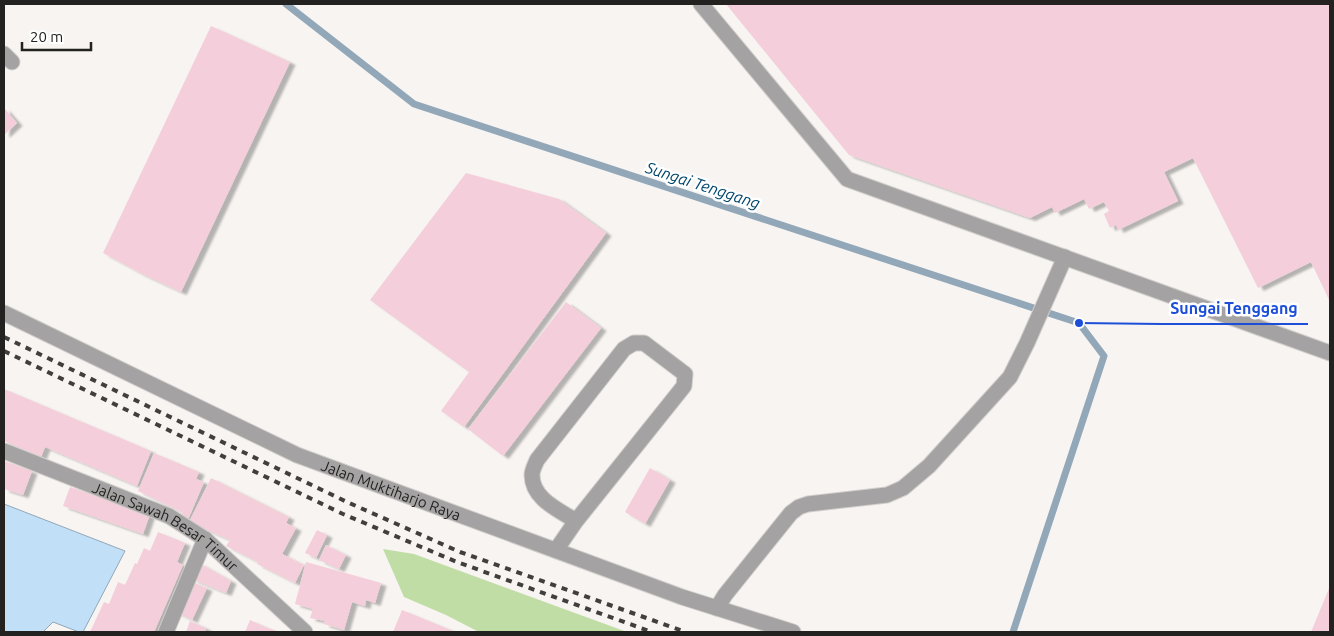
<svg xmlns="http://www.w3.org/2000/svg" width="1334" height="636" viewBox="0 0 1334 636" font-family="Ubuntu,sans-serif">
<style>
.green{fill:#c1dda6}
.water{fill:#c1e0f8;stroke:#92a7b8}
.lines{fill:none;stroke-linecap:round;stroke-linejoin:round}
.stream{stroke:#92a7b8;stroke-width:7}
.building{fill:#f5cedb;filter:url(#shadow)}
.minor-casing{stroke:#d1cecc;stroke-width:17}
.minor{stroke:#a4a2a2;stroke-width:15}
.rail{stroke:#403f3e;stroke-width:4;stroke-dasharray:6 6;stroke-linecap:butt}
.labels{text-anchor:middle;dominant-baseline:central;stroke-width:5;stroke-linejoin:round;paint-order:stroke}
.street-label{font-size:15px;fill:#232221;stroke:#fff}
.water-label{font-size:16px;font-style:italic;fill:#00466b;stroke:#fff}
.leader{fill:none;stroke:#1d4ed8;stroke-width:2}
.callout-dot{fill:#1d4ed8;stroke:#fff;stroke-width:2}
.callout-label{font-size:16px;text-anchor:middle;font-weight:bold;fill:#1d4ed8;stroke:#fff;stroke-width:5;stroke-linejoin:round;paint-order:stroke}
</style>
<defs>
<filter id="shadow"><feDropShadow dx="5.5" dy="3" stdDeviation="1" flood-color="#0004"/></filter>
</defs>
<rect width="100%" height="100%" fill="#f7f4f1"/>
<polygon class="green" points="383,549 414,554 627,632 479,632 446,615 404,597"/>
<polygon class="water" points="4,504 125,551 83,632 79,632 53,622 43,632 4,632"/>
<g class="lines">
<polyline class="stream" points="286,4 414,104 1079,323 1104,356 1013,632"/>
</g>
<g class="building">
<polygon points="726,4 1330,4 1330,302 1311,262 1258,288 1193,158 1164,172 1178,201 1118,230 1116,225 1110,228 1104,214 1109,211 1104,202 1089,209 1084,199 1055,213 1052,207 1030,218 849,155"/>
<polygon points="211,26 290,62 181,292 142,274 103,253"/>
<polygon points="4,108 17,123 4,135"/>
<polygon points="466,173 559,199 606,233 464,427 441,411 469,372 370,300"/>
<polygon points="566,302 601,328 503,456 468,429"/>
<polygon points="4,389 151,451 137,486 45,447 41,457 4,441"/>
<polygon points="154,453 199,472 196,479 204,482 187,522 179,519 182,512 138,491"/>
<polygon points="4,461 32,471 23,495 4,489"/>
<polygon points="650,468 670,480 645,524 625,512"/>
<polygon points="211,478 289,517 286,523 296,528 282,554 304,565 295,583 257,564 258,562 226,546 230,540 189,522"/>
<polygon points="70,487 150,514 143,534 63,506"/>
<polygon points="317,530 327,535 316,558 305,553"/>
<polygon points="158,532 185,543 177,562 183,565 154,632 90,632 104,602 109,604 118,582 125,585 135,563 137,564 144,548 150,551"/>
<polygon points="326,545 346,555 339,569 319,560"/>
<polygon points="306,562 381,583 375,603 366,600 365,606 352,602 344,630 324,624 325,621 310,618 313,609 295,604"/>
<polygon points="199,563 231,581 226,593 192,579"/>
<polygon points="190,581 207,588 192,620 176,612"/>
<polygon points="1330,586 1330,632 1311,632"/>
<polygon points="402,610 424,619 451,630 450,632 393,632"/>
<polygon points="250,620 263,626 279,632 245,632"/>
<polygon points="190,621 206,628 205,632 186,632"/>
</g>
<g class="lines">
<defs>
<g id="minor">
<polyline points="701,4 847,179 1330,353"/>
<polyline points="4,54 12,62"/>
<path id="s1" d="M 4,313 L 297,455 L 682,597 L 793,632"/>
<path id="s2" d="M 4,451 L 169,516 L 205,539 L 305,632"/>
<path d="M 556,550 L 576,521 L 684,386 L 685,374 L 644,343 L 634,343 L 624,349 L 537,460 C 535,465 532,470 532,475 C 532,499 559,510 576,521"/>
<polyline points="717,608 725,595 791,513 799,507 808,504 887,495 903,488 929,466 1010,377 1027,343 1065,257"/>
<polyline points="166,632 205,539"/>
</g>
</defs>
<use href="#minor" class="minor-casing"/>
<use href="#minor" class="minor"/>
<g class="rail">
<polyline points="4,337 347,502 460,552 686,632"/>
<polyline points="4,351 343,514 457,562 652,632"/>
</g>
</g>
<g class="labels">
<g class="street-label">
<text stroke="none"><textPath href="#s1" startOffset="426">Jalan Muktiharjo Raya</textPath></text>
<text stroke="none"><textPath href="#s2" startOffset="179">Jalan Sawah Besar Timur</textPath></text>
</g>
<g class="water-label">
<text transform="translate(703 185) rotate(18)">Sungai Tenggang</text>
</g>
</g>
<path class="leader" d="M1079 323L1161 324H1308"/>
<circle class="callout-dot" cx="1079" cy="323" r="5"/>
<g class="callout-label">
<text x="1234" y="314">Sungai Tenggang</text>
</g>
<rect width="1334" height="636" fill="none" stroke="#232221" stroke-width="10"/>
<path d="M22 42v8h69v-8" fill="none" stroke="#232221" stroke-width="2.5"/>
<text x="30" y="42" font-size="15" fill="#232221" stroke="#ffffff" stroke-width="4" paint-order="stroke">20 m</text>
</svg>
